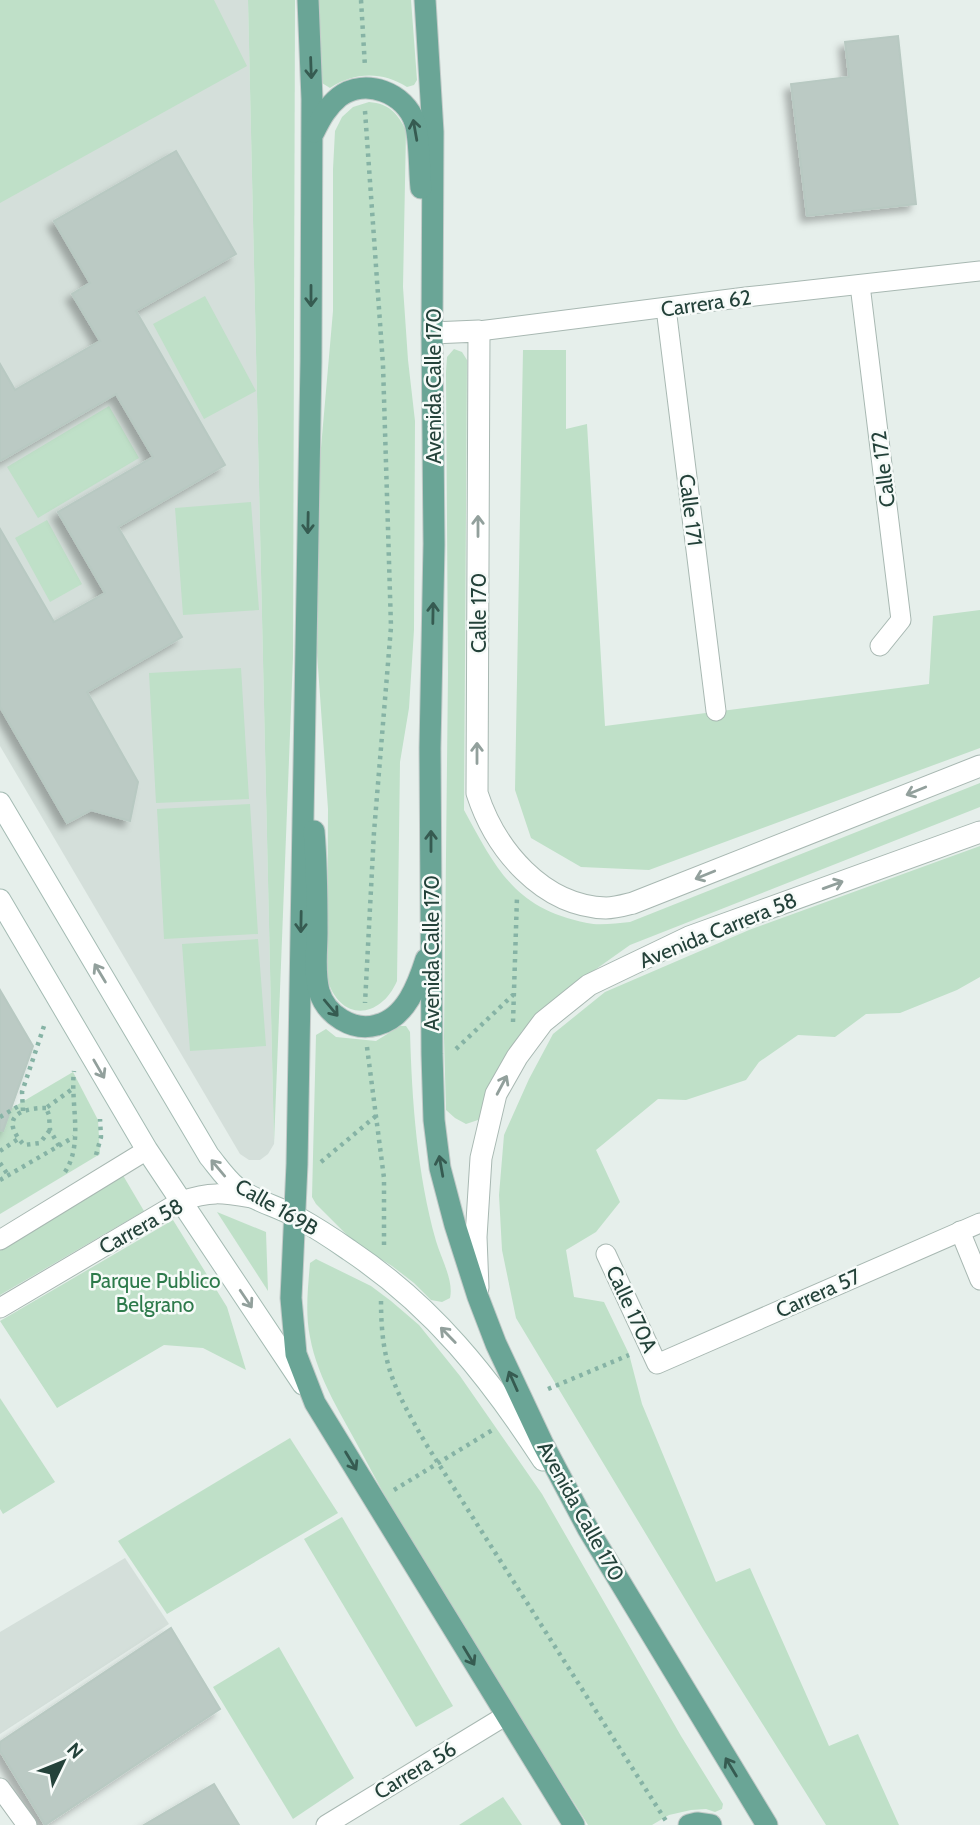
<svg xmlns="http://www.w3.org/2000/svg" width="980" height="1825" viewBox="0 0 980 1825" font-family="Cabin,sans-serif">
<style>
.built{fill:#d4dfda}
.green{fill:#bfe0c8}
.building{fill:#bbcac4;stroke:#b8c9c2;stroke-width:2;filter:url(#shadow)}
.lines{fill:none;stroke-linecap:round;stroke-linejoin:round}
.minor-casing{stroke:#a8b8b2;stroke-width:21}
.tertiary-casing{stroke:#a8b8b2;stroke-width:23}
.secondary-casing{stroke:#a4bbb3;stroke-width:23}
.primary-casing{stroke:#c2cac8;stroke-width:23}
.path{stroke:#86b3a5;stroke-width:4.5;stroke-dasharray:3.5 5;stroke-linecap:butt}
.minor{stroke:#fff;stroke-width:19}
.tertiary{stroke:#fff;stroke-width:21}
.secondary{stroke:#fff;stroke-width:21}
.primary{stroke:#6aa596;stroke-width:21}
.oneway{stroke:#365b51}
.oneway2{stroke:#92a09c}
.labels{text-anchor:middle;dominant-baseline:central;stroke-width:5;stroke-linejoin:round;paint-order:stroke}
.street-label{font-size:21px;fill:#24423a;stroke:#f7fbf9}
.park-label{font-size:21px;fill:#2d7a4b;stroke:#f7fbf9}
</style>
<defs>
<filter id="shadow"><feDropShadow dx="-6" dy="6" stdDeviation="3.5" flood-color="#0004"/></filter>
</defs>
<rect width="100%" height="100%" fill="#e6efeb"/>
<g class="built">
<polygon points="0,0 248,0 274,1144 268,1154 260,1160 249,1160 240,1154 0,746"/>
<polygon points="125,1558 169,1624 0,1734 0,1632"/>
</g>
<g class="green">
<polygon points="0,0 214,0 247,66 0,203"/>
<polygon points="248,0 295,0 293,657 274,1144"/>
<path d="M 318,0 L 411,0 L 417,80 L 414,85 L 407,87 C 382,71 354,72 330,88 L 322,83 Z"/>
<path d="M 369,102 C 390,104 397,113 406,130 L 403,287 L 408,360 L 415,421 L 414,630 L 409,708 L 400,762 L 397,981 C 380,1020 339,1022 327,978 L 328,809 L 317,653 L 320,459 L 333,311 L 333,169 L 335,131 L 342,117 L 353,107 Z"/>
<polygon points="205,296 256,391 204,419 153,324"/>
<path d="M 454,349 L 462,352 L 467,360 L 464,810 C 496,869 515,909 587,923 C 600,926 616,923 630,922 L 980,783 L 980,807 L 630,945 L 565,991 L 522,1031 L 487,1093 L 481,1119 L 466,1124 L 455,1118 L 446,1110 L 444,1038 L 448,673 L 446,372 L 447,357 Z"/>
<polygon points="523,350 566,350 566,429 587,424 605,726 929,684 933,616 980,610 980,748 649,870 581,867 531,838 515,790"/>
<polygon points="109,406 139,458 38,518 7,467"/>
<polygon points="251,502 259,610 183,615 175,508"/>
<polygon points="47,520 82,584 50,602 15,538"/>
<polygon points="241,668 249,799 156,803 149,673"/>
<polygon points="250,804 258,934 164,939 157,809"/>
<polygon points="980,846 980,977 957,990 900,1013 866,1014 835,1037 798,1035 759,1062 746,1080 686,1100 658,1099 596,1150 620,1202 596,1232 566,1250 574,1297 604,1302 629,1354 642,1404 716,1582 750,1568 829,1746 858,1734 899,1825 826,1825 703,1629 516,1318 502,1250 499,1195 504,1135 529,1079 553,1034 605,992 749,930"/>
<polygon points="258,939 266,1046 190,1051 182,944"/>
<path d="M 400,1026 L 406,1026 L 410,1032 C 412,1102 417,1173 436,1241 C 441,1258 454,1281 450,1298 L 442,1302 L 431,1300 L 414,1283 L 392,1266 L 355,1243 L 316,1204 L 312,1197 L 316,1035 L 326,1029 L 336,1037 L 376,1041 Z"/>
<polygon points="73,1072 98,1120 100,1154 0,1214 0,1115"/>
<polygon points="121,1172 144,1211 0,1295 0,1249"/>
<polygon points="217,1212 266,1232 268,1291"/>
<polygon points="173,1220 227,1307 246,1370 203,1348 164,1345 57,1408 0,1321"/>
<path d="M 316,1259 L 371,1286 L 391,1301 L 419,1325 L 460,1376 L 542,1494 L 681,1736 L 723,1804 L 722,1809 L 715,1812 L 706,1809 L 691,1810 L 669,1815 L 652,1825 L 588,1825 C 512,1704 431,1584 364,1457 C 344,1418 318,1381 310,1337 C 305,1313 308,1287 310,1263 Z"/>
<polygon points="0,1398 55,1482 3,1514 0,1509"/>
<polygon points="290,1438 338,1513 167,1614 118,1541"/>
<polygon points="342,1517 453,1706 416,1727 304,1539"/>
<polygon points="279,1647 354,1778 293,1819 213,1687"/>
<polygon points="503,1797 522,1825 459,1825"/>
</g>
<g class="building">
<polygon points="898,36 916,204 807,216 791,84 849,77 845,42"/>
<polygon points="176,151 236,254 136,311 225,465 118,527 182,637 87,692 138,782 130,821 91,810 67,823 0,707 0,529 54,622 105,593 58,512 153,457 116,394 0,461 0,364 15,390 100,341 72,294 90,283 54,221"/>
<polygon points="0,990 33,1046 3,1131 0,1130"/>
<polygon points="171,1628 220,1709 45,1825 0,1751 0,1742"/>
<polygon points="214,1784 239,1825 144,1825"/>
</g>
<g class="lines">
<defs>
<g id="minor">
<polyline points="860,285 901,620 880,646"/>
<polyline points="666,308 716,711"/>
<polyline points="479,331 746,297 980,271"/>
<polyline points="960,1231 980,1280"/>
<polyline points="0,1240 147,1150"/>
<polyline points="606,1254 657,1364 980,1223"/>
<path d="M 0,1308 L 181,1201 C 211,1191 222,1193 252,1198"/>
<polyline points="0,1788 27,1825"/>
<polyline points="326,1825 505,1716"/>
</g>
<g id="tertiary">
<path d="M 432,333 L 479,331 L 477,793 C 495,849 542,906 606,908 C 615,908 625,905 633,903 L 980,766"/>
<polyline points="478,1288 476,1237 481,1158 496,1094 517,1057 543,1022 589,985 689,937 980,832"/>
</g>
<g id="secondary">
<path d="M 0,803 L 209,1156 C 218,1167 226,1179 237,1188 C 255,1201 276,1206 295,1216 C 313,1226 332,1238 349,1250 C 433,1306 489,1377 543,1460"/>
<polyline points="0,900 147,1150 303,1384"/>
</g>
<g id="primary">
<polyline points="308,0 312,99 311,361 297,1164 291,1298 296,1354 315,1403 574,1825"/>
<polyline points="425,0 433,132 432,333 434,544 430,748 432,1054 434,1120 440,1168 455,1225 478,1297 496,1344 543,1444 588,1529 767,1825"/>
<path d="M 314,132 C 321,118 327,107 339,97 C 365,77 406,93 415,123 C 420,139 419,170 421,188"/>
<path d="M 314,831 C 317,865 317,898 317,932 C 317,951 314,973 319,991 C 326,1015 353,1032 377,1025 C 406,1018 418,984 426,959"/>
<polyline points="689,1825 697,1823 711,1825"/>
</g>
</defs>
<use href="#minor" class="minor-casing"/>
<use href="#tertiary" class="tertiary-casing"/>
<use href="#secondary" class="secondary-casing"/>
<use href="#primary" class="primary-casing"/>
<g class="path">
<polyline points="361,0 365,67"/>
<polyline points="365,111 383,365 391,627 374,832 365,1003"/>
<polyline points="513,1022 517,897"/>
<polyline points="367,1047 384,1178 384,1247"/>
<polyline points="456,1049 513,995"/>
<path d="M 46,1108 C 17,1108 0,1119 24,1145 L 40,1143 L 50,1130"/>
<polyline points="23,1111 22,1092 45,1023"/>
<polyline points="0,1117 22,1104"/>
<polyline points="59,1146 50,1130 49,1115 46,1108 71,1090"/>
<polyline points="0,1151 18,1139"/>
<polyline points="96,1155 101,1137 100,1119"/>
<polyline points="321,1162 376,1116"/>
<polyline points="0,1163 8,1175"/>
<path d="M 65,1172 C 84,1143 70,1103 74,1071"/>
<polyline points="0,1180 74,1137"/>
<path d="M 381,1301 C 381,1366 395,1390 426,1444 L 666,1821"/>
<polyline points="548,1389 629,1355"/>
<polyline points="394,1490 494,1429"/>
</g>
<use href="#minor" class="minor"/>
<use href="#tertiary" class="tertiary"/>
<use href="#secondary" class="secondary"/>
<use href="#primary" class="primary"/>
</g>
<defs><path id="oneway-shaft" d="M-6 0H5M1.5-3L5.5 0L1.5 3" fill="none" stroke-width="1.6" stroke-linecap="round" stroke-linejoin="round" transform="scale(1.75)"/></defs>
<g class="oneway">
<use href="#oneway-shaft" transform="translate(311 68) rotate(88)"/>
<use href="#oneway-shaft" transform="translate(415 130) rotate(-100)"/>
<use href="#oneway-shaft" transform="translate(311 296) rotate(90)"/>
<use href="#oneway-shaft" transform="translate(308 523) rotate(91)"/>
<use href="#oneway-shaft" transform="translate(433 613) rotate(-89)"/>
<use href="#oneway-shaft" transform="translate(431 841) rotate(-90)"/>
<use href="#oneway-shaft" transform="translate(301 922) rotate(91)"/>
<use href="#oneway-shaft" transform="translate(331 1008) rotate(50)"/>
<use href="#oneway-shaft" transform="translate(441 1166) rotate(-100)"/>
<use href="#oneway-shaft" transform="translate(513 1381) rotate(-114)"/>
<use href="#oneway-shaft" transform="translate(351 1461) rotate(59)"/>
<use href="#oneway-shaft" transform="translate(469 1656) rotate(59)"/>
<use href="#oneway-shaft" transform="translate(731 1767) rotate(-121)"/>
</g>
<g class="oneway2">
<use href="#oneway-shaft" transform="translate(478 526) rotate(-90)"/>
<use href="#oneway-shaft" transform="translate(477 753) rotate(-90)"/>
<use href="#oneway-shaft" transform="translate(916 791) rotate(158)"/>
<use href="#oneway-shaft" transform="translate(705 875) rotate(158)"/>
<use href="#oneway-shaft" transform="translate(833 885) rotate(-20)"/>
<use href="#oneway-shaft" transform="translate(100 973) rotate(-121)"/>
<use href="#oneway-shaft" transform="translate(99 1069) rotate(60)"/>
<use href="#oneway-shaft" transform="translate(502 1085) rotate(-62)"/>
<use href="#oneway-shaft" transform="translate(218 1168) rotate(-130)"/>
<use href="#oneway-shaft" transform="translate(246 1299) rotate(56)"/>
<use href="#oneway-shaft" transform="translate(448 1335) rotate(-134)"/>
</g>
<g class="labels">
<g class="street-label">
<text transform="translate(706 303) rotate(-8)">Carrera 62</text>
<text transform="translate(433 386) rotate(-90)">Avenida Calle 170</text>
<text transform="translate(883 469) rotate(-97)">Calle 172</text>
<text transform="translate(691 510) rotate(83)">Calle 171</text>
<text transform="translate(478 613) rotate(-90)">Calle 170</text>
<text transform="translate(718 930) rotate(-22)">Avenida Carrera 58</text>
<text transform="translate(431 953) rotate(-90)">Avenida Calle 170</text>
<text transform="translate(277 1207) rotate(30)">Calle 169B</text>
<text transform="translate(141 1226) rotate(-29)">Carrera 58</text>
<text transform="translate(818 1293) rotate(-24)">Carrera 57</text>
<text transform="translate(632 1309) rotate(65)">Calle 170A</text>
<text transform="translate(581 1511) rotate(61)">Avenida Calle 170</text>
<text transform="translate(415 1770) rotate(-31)">Carrera 56</text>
</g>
<g class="park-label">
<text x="155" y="1280">Parque Publico<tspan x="155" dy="24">Belgrano</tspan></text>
</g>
</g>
<g transform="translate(63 1762) rotate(47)" stroke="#f7fbf9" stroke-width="5" paint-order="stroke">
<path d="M0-5L12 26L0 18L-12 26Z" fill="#24423a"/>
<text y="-10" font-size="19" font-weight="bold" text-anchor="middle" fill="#24423a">N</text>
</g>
</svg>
